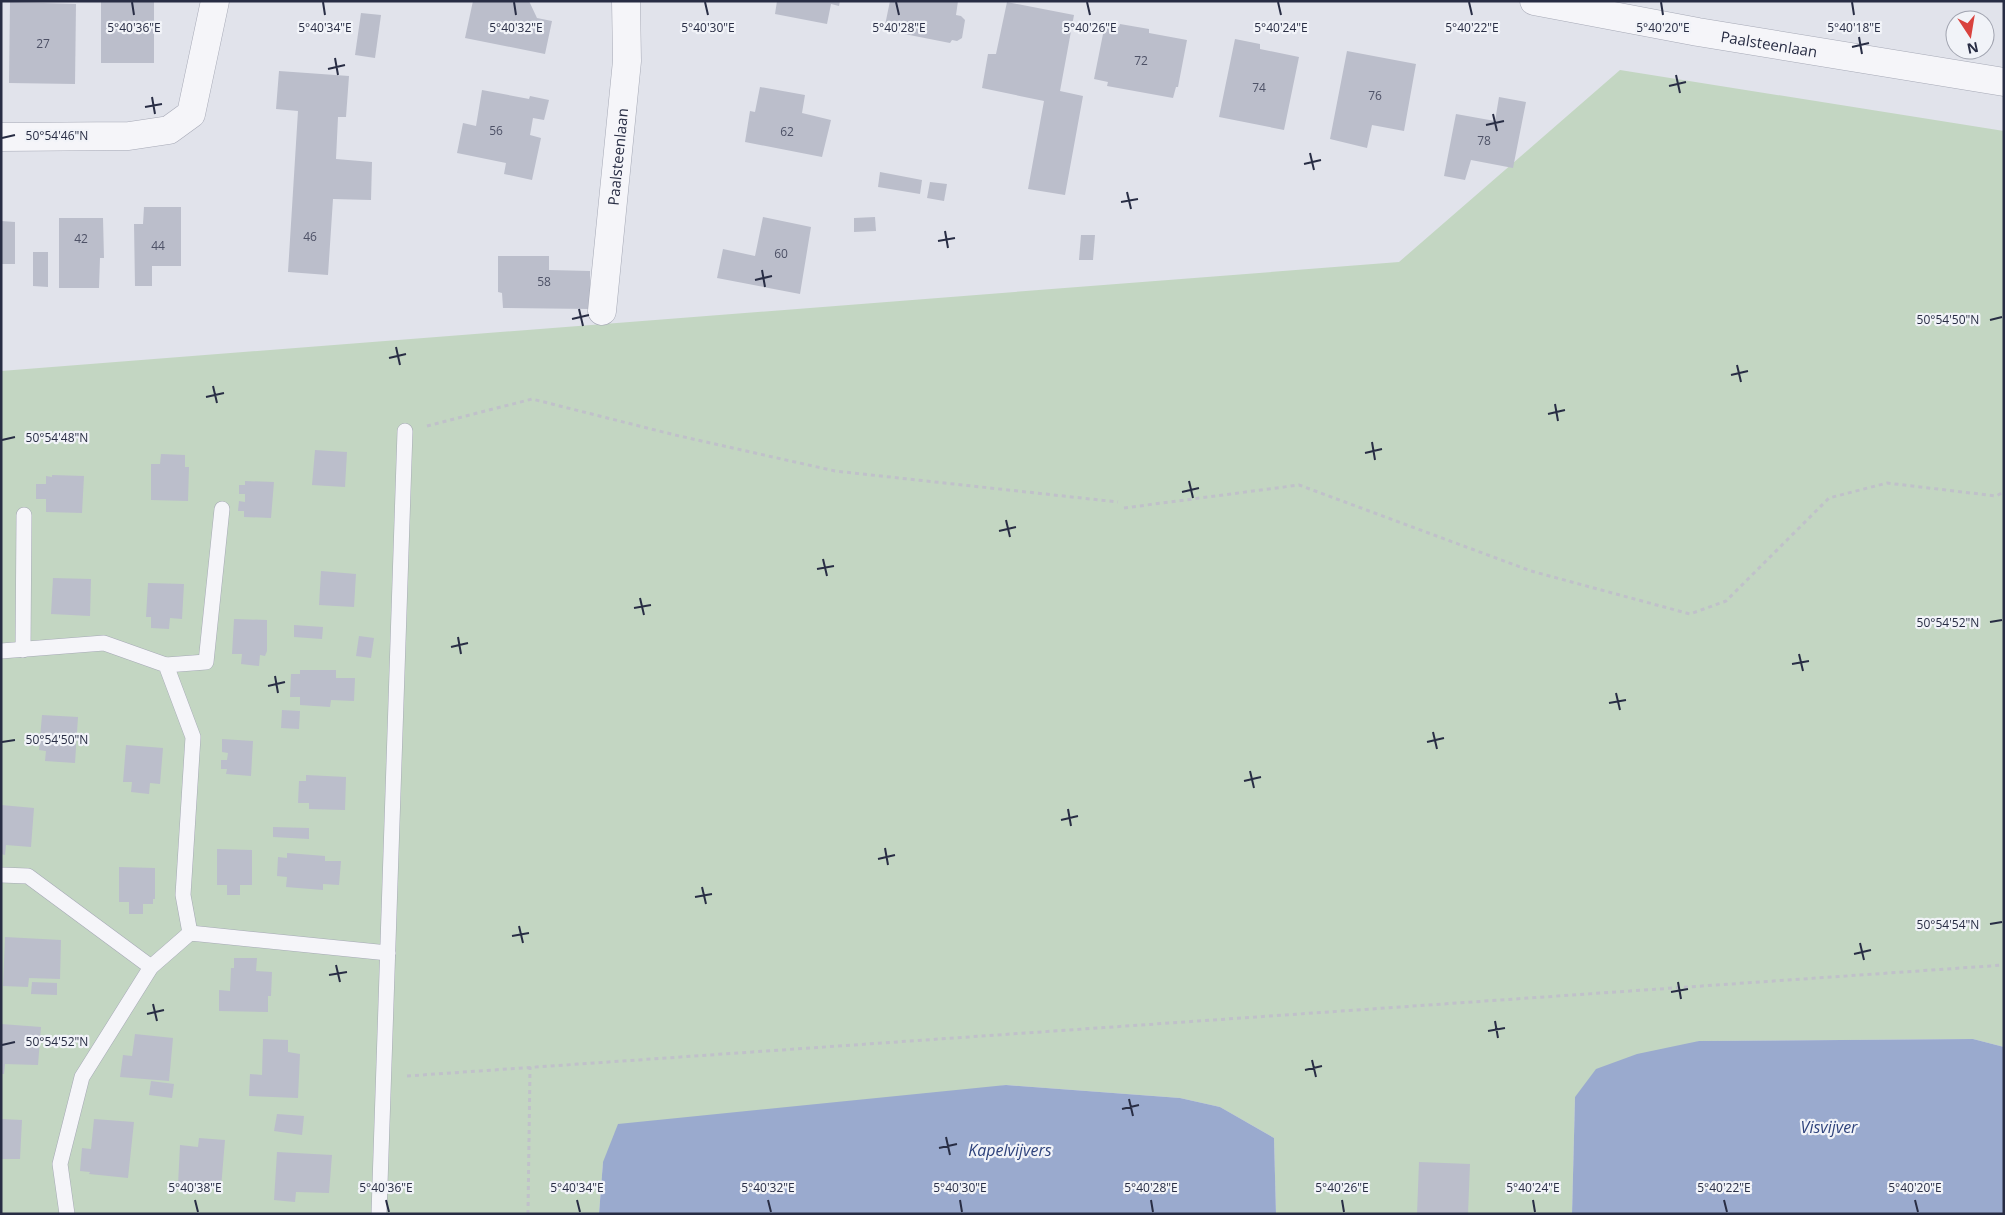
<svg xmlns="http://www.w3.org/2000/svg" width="2005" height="1215" viewBox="0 0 2005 1215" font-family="'Open Sans',sans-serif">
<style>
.green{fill:#c3d6c2}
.water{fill:#9aaace}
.building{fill:#bbbecb}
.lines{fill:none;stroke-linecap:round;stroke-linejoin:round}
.lane-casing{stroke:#a6a9b6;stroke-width:16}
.street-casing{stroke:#a6a9b6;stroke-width:29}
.path{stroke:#c0c1ca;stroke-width:3;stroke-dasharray:4 4;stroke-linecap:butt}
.lane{stroke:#f5f5f9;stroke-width:15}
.street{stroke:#f5f5f9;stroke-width:28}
.ticks{fill:none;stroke:#282d44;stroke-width:2}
.labels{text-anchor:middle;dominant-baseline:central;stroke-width:4.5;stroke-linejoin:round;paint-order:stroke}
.number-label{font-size:12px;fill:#4d5166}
.street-label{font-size:15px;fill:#282d44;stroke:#f1f3f8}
.water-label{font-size:16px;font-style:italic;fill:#2f437c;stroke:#f1f3f8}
.ticks-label{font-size:12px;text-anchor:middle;fill:#282d44;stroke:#f1f3f8;stroke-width:4.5;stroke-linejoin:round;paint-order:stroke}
</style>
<rect width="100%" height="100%" fill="#e1e3eb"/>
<polygon class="green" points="1620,70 2004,131 2004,1047 1973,1039 1699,1041 1575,1097 1572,1214 1276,1214 1274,1138 1220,1107 1180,1098 1006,1085 603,1162 599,1214 1,1214 1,371 1399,262"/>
<g class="water">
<polygon points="1973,1039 2004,1047 2004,1214 1572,1214 1575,1097 1596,1069 1637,1054 1699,1041"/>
<polygon points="1006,1085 1180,1098 1220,1107 1274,1138 1276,1214 599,1214 603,1162 618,1124"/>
</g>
<g class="building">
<rect x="101" y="1" width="53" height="62"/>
<polygon points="473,1 529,1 537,18 552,21 545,54 465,38"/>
<polygon points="777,1 840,1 839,6 831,4 827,24 775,14"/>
<polygon points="890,1 958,1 956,15 961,16 965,20 962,38 957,41 952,40 950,43 884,30"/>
<polygon points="10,2 76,4 75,84 9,83"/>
<polygon points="1007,2 1074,15 1060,91 1083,96 1065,195 1028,189 1044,101 982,88 988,54 996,54"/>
<polygon points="361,13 381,15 375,58 355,55"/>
<polygon points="1105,24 1119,27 1120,24 1149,29 1149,33 1187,40 1178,87 1176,87 1173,98 1107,86 1108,82 1094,79"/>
<polygon points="1235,39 1260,44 1260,49 1299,57 1284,130 1219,117"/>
<polygon points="1347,51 1416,64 1404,131 1372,125 1367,148 1330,139"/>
<polygon points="279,71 349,76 346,117 338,117 336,159 372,162 371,200 333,199 328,275 288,272 298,111 276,109"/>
<polygon points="760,87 805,95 802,113 831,120 822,157 745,142 750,111 755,112"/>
<polygon points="482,90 529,99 530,96 549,100 544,120 533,118 530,135 541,138 532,180 504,174 506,163 457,153 463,123 476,126"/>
<polygon points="1499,97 1526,102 1513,168 1471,160 1465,180 1444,176 1456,114 1495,121"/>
<polygon points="880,172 922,180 920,194 878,187"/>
<polygon points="930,182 947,184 944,201 927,198"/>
<polygon points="144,207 181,207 181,266 152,266 152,286 135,286 134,224 143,224"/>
<polygon points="763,217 811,227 800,294 717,278 723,249 755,256"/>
<polygon points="875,217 876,231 854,232 854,218"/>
<polygon points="59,218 103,218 104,258 100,258 99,288 59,288"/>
<polygon points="1,221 15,222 15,264 1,264"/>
<polygon points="1081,235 1095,235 1093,260 1079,260"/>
<polygon points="33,252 48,252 48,287 33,286"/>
<polygon points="498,256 549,256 549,270 590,271 590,309 503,308 502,293 498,292"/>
<polygon points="315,450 347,452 345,487 312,485"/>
<polygon points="161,454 185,455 185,467 189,467 188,501 151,500 151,464 160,464"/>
<polygon points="52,475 84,476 82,513 46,512 46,499 36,499 36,484 46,484 46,476 52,477"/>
<polygon points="245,481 274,482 271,518 244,517 244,511 238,511 239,501 245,502 245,494 239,494 239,485 245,485"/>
<polygon points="321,571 356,574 354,607 319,605"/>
<polygon points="53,578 91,579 90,616 51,614"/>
<polygon points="148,583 184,584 182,619 170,618 169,629 151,628 151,617 146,617"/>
<polygon points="234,619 267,620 267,651 265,656 260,655 259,666 241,664 242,654 232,654"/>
<polygon points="294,625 323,627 322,639 294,637"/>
<polygon points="359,636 374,638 371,658 356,656"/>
<polygon points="300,670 336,670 336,678 355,678 354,701 331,700 330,707 300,705 300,697 290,697 291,674 300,674"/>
<polygon points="282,710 300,711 299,729 281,728"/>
<polygon points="42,715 78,717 75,763 45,761 46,751 39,750"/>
<polygon points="222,739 253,741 251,776 226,774 227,769 221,769 221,760 227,760 228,753 222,752"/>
<polygon points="126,745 163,748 160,784 150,783 149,794 131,792 132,782 123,782"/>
<polygon points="306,775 346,777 345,810 309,809 309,803 298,803 299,781 306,781"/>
<polygon points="1,805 34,808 31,847 6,845 5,855 1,854"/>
<polygon points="273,827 309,828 309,839 273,837"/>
<polygon points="217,849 252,850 252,885 240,885 240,895 227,895 227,885 217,885"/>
<polygon points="287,853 325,856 325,861 341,861 339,885 323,884 323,890 286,887 287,877 277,876 278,857 287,858"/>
<polygon points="119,867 155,868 155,899 153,899 153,904 143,904 143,914 129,914 129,902 119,902"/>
<polygon points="5,937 61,940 60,979 29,978 28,987 3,986"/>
<polygon points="234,958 257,958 256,971 272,972 271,996 268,996 268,1012 219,1011 219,990 230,991 231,968 234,968"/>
<polygon points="32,982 57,983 57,995 31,994"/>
<polygon points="1,1024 41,1027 38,1065 5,1064 4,1074 1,1074"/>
<polygon points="135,1034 173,1038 169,1081 120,1077 123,1055 132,1056"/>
<polygon points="263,1039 288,1040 288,1052 300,1054 298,1098 249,1096 250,1074 262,1075"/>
<polygon points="151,1081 174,1084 172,1098 149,1095"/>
<polygon points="277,1114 304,1116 302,1135 274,1131"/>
<polygon points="1,1119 22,1120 20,1159 1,1159"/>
<polygon points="94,1119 134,1122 128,1178 89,1174 90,1172 80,1171 82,1148 91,1149"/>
<polygon points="199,1138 225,1140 221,1188 196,1186 195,1193 181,1191 182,1185 178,1185 180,1145 198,1147"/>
<polygon points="277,1152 332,1155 329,1193 296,1192 295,1202 274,1200"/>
<polygon points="1419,1162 1470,1164 1468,1214 1417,1214"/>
</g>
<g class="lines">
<defs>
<g id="lane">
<polyline points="23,650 24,515"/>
<polyline points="1,651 104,643 166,665 193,737 183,895 190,933"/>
<polyline points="166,665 206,662 222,509"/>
<polyline points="1,875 28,876 151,967"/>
<polyline points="67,1214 60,1164 82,1077 151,967 190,933 388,953"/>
<polyline points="379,1214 405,431"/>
</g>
<g id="street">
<path id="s1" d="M 1534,1 L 1698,32 L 2004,82"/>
<polyline points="1,137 129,136 169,130 191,114 215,1"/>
<path id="s2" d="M 602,311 L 627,61 L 626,1"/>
</g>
</defs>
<use href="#lane" class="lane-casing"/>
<use href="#street" class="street-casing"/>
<g class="path">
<polyline points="427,426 532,399 675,435 835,471 1118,502"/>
<polyline points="1124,508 1299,485 1531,571 1690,614 1726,601 1829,498 1887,483 1996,496 2004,492"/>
<polyline points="407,1076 2004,965"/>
<polyline points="528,1214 530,1067"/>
</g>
<use href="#lane" class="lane"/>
<use href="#street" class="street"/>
</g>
<path class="ticks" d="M 132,2 L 134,15M 323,2 L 325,15M 514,2 L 516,15M 705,2 L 708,15M 896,2 L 899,15M 1087,2 L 1090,15M 1278,2 L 1281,15M 1469,2 L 1472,15M 1661,2 L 1663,15M 1852,2 L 1854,15M 1859,37 L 1862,54M 1852,47 L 1869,43M 335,58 L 338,75M 328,69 L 345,65M 1676,75 L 1680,93M 1669,86 L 1686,82M 152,97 L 155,114M 145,107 L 162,104M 1493,114 L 1497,131M 1486,125 L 1504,121M 2,138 L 15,135M 1310,153 L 1314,170M 1304,164 L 1321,160M 1127,192 L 1131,209M 1121,202 L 1138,199M 945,231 L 948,248M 938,241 L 955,238M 762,270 L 765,287M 755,280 L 772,276M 579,309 L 583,326M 572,319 L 589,315M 1990,320 L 2002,317M 396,347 L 400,365M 389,358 L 406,354M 1737,365 L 1741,382M 1731,375 L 1748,371M 213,386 L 217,403M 206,397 L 224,393M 1555,404 L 1558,421M 1548,414 L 1565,410M 2,440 L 15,437M 1372,442 L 1375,460M 1365,453 L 1382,449M 1189,481 L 1193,498M 1182,492 L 1199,488M 1006,520 L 1010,537M 999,531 L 1016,527M 823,559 L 827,576M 817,569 L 834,566M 640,598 L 644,615M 634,608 L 651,605M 1990,622 L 2002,620M 458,637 L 461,654M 451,647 L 468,643M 1799,654 L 1803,671M 1792,664 L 1809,661M 275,676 L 278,693M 268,686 L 285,682M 1616,693 L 1620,710M 1609,703 L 1626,700M 1433,732 L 1437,749M 2,742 L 15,740M 1427,742 L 1444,738M 1250,771 L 1254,788M 1244,781 L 1261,777M 1068,809 L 1071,826M 1061,820 L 1078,816M 885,848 L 888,865M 878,859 L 895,855M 702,887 L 706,904M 695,897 L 712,894M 1990,924 L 2002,922M 519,926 L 523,943M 512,936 L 529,933M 1860,943 L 1864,960M 1854,954 L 1871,950M 336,965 L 340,982M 329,975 L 347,972M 1678,982 L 1681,999M 1671,992 L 1688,989M 153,1004 L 157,1021M 147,1014 L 164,1010M 1495,1021 L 1498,1038M 1488,1031 L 1505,1028M 2,1045 L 15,1042M 1312,1060 L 1316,1077M 1305,1070 L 1322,1066M 1129,1099 L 1133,1116M 1122,1109 L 1139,1105M 946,1137 L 950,1155M 939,1148 L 957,1144M 195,1200 L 198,1212M 386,1200 L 389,1212M 577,1200 L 580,1212M 768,1200 L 771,1212M 960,1200 L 962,1212M 1151,1200 L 1153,1212M 1342,1200 L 1344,1212M 1533,1200 L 1535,1212M 1724,1200 L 1727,1212M 1915,1200 L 1918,1212"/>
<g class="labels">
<g class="number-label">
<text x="43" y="43">27</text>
<text x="1141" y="60">72</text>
<text x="1259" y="87">74</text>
<text x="1375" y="95">76</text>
<text x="496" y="130">56</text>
<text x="787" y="131">62</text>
<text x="1484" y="140">78</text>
<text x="310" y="236">46</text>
<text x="81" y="238">42</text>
<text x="158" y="245">44</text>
<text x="781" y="253">60</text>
<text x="544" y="281">58</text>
</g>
<g class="street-label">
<text stroke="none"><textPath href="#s1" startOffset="239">Paalsteenlaan</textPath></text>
<text stroke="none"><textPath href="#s2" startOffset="155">Paalsteenlaan</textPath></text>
</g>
<g class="water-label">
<text x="1829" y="1127">Visvijver</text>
<text x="1010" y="1150">Kapelvijvers</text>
</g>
</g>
<g class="ticks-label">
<text x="134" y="32">5°40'36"E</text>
<text x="325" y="32">5°40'34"E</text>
<text x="516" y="32">5°40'32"E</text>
<text x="708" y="32">5°40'30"E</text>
<text x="899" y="32">5°40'28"E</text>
<text x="1090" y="32">5°40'26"E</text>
<text x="1281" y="32">5°40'24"E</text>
<text x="1472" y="32">5°40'22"E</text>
<text x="1663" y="32">5°40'20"E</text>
<text x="1854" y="32">5°40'18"E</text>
<text x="57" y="140">50°54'46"N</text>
<text x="1948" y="324">50°54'50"N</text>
<text x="57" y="442">50°54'48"N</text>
<text x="1948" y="627">50°54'52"N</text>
<text x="57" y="744">50°54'50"N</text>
<text x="1948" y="929">50°54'54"N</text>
<text x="57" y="1046">50°54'52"N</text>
<text x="195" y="1192">5°40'38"E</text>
<text x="386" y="1192">5°40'36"E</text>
<text x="577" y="1192">5°40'34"E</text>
<text x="768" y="1192">5°40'32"E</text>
<text x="960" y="1192">5°40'30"E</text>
<text x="1151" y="1192">5°40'28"E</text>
<text x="1342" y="1192">5°40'26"E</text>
<text x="1533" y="1192">5°40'24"E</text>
<text x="1724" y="1192">5°40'22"E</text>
<text x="1915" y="1192">5°40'20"E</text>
</g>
<rect width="2005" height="1215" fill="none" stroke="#282d44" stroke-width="5"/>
<g transform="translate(1970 35) rotate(168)"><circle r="24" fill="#f1f3f8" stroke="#a1a4b0"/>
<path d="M0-4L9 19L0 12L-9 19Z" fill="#d9423e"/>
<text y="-8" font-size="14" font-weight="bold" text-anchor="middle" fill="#282d44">N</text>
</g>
</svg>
